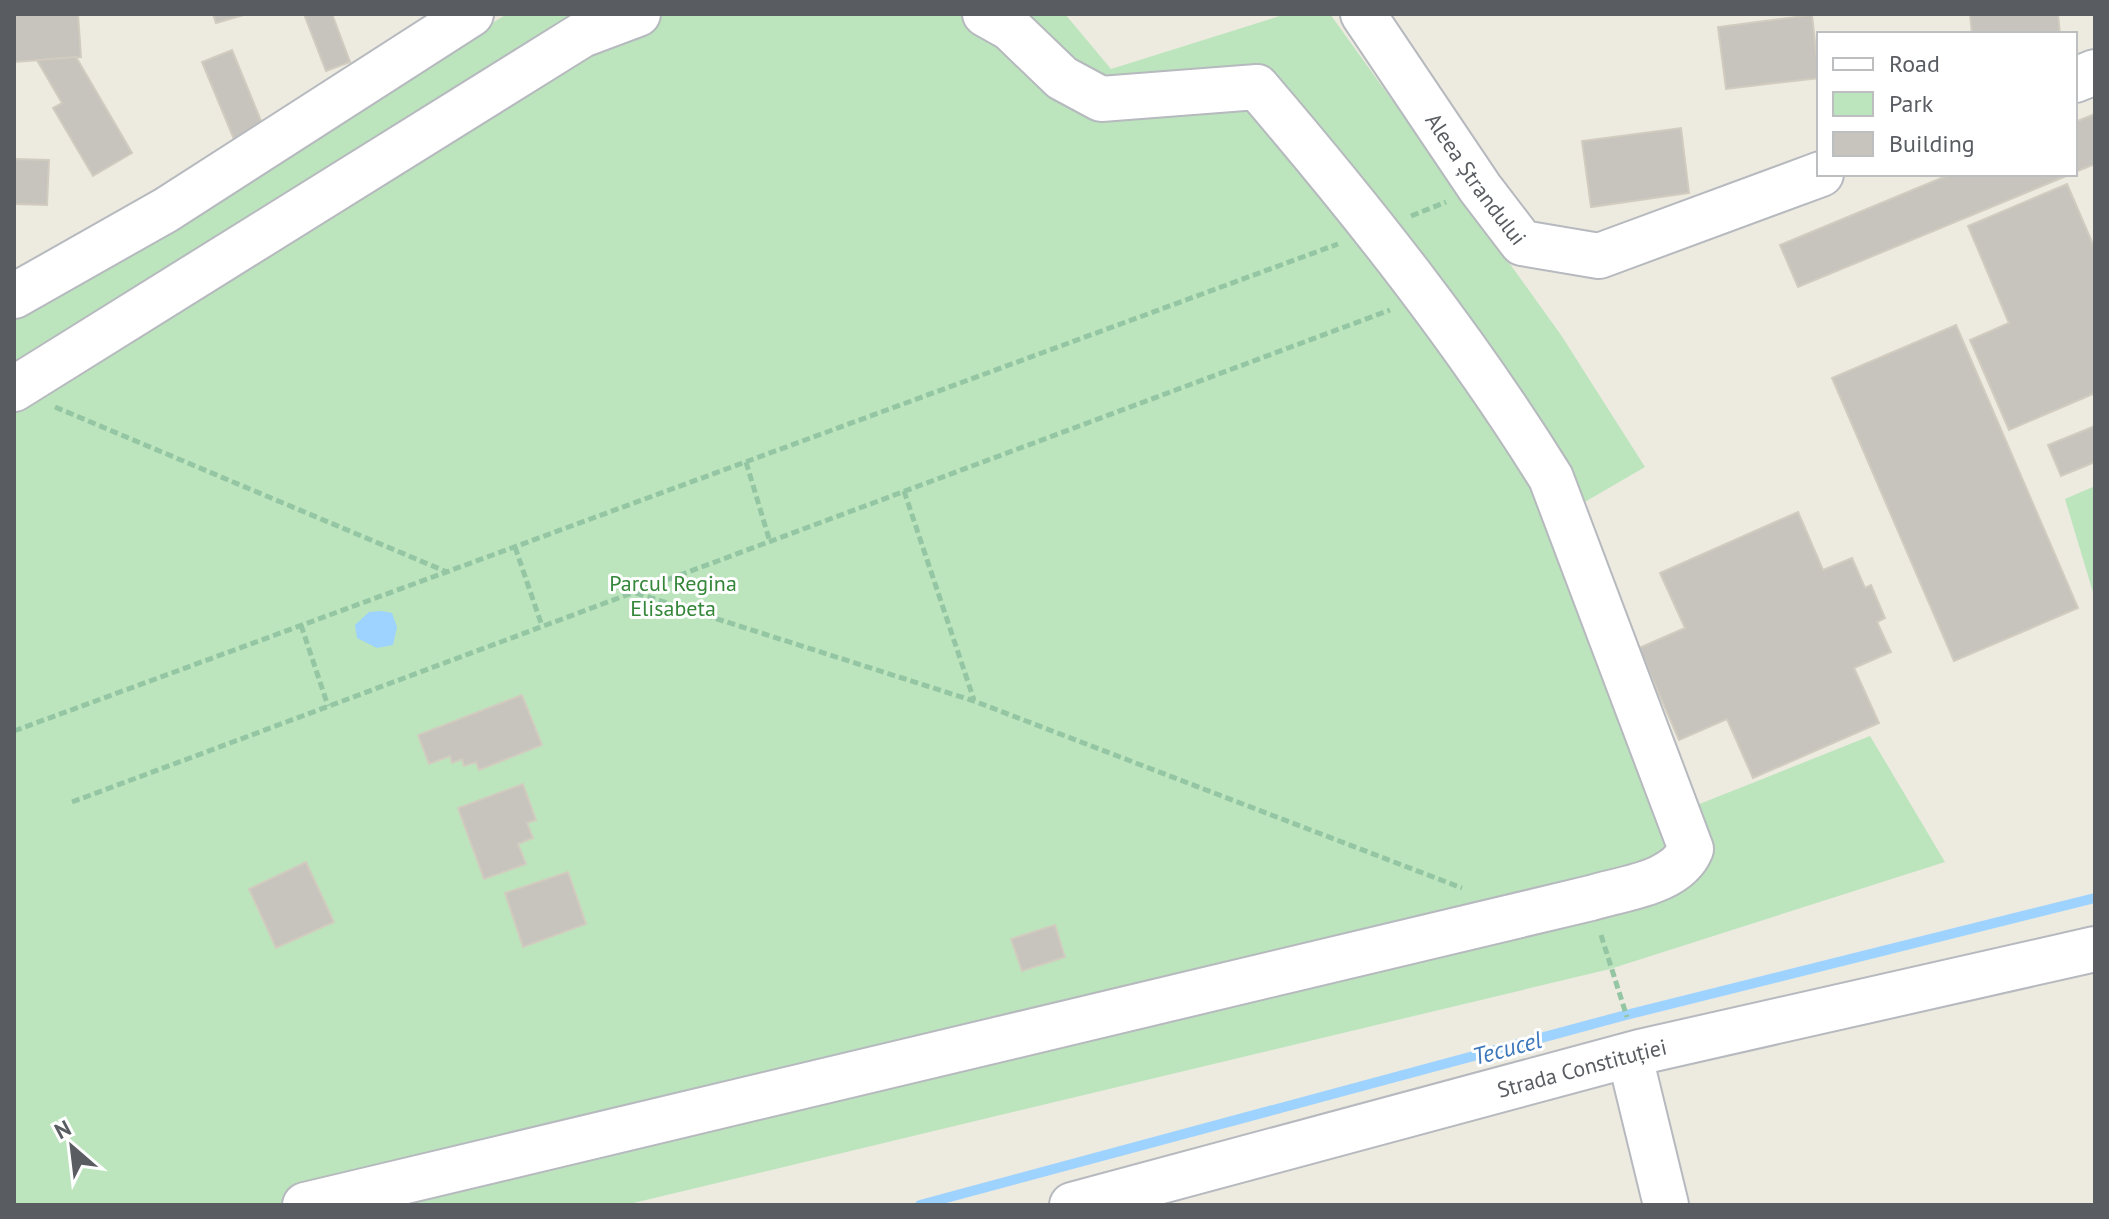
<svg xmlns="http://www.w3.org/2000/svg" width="2109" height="1219" viewBox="0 0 2109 1219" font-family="'PT Sans',sans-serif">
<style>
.green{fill:#bce5bd}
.water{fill:#9ed3ff}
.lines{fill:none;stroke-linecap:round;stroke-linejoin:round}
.stream{stroke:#9ed3ff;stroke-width:10}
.building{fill:#c7c4be;stroke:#d1ccbf;stroke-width:2}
.minor-casing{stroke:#b6b9be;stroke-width:48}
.path{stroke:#95c6a4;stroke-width:5;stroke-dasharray:8 4;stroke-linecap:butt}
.minor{stroke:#fff;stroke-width:44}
.labels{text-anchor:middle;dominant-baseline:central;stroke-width:6;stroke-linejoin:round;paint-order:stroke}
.street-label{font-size:22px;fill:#595d62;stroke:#fff}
.park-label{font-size:22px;fill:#348639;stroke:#fff}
.water-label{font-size:24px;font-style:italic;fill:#3e78ba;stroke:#fff}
</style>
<rect width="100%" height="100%" fill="#edeae0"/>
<g class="green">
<polygon points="507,14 1065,14 1111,69 1286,14 1330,14 1561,335 1645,467 1583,503 1697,805 1870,736 1945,862 1610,969 625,1205 14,1205 14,311 33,304"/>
<polygon points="2095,486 2095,599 2065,499"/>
</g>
<polygon class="water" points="381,611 392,613 397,627 393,645 377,648 357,638 355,625 369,612"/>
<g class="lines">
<polyline class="stream" points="920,1205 1626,1015 2095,898"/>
</g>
<g class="building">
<polygon points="14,14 78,14 81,57 14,62"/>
<polygon points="213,14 247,14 216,23"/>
<polygon points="304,14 332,14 350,62 326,71"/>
<polygon points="1970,14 2058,14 2060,34 1972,34"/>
<polygon points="1812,15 1819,78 1726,89 1718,27"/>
<polygon points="232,50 268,138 238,149 202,62"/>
<polygon points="76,57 132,153 93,176 53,108 62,103 37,60"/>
<polygon points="2095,114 2095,164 2075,172 2075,122"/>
<polygon points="1681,128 1689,193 1591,207 1582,141"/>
<polygon points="14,159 49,160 47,205 14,204"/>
<polygon points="1951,174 2071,174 1798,287 1780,245"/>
<polygon points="2067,184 2095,249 2095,393 2009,430 1970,340 2009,323 1968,226"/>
<polygon points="1956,325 2078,608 1954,661 1832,378"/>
<polygon points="2095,426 2095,462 2061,476 2048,445"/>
<polygon points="1798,512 1823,570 1852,558 1865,588 1871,585 1885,618 1877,622 1891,652 1854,668 1879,723 1753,778 1727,719 1679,740 1639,648 1685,628 1660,573"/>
<polygon points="522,695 542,745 479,770 476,762 464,766 462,759 452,763 450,756 429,764 418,735"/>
<polygon points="523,784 536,820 527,823 533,838 518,844 526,864 484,879 458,808"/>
<polygon points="306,862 334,922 276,948 249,889"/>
<polygon points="568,872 586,924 523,947 505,893"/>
<polygon points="1055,925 1065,957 1022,971 1011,939"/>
</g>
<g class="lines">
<defs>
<g id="minor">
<path id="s1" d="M 1363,14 L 1480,188 L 1522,243 L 1599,256 L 1821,174"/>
<polyline points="2075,80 2095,72"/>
<polyline points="14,296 166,210 471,14"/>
<polyline points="14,389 582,35 638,14"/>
<polyline points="1630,1057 1666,1205"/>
<path d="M 305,1205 L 1591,898 C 1624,888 1677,883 1691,849 L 1551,478 C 1465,339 1363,211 1257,87 L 1101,99 L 1062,78 L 1010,28 L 985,14"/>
<path id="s2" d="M 1072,1205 L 1640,1052 L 2095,949"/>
</g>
</defs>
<use href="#minor" class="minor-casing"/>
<g class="path">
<polyline points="1411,216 1446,202"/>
<polyline points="55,407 447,572"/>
<polyline points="746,462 770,542"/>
<polyline points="904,491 974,700"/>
<polyline points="515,547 542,626"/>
<polyline points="636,593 974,701 1462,888"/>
<polyline points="301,625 328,706"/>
<polyline points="14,731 1338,244"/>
<polyline points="72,802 1390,310"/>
<polyline points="1601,935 1627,1017"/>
</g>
<use href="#minor" class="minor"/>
</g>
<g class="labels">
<g class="street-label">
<text stroke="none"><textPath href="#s1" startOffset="200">Aleea Ștrandului</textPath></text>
<text stroke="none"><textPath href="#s2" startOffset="528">Strada Constituției</textPath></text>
</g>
<g class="park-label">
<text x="673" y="583">Parcul Regina<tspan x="673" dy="25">Elisabeta</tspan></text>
</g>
<g class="water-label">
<text transform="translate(1507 1048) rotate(-15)">Tecucel</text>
</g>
</g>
<rect width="2109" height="1219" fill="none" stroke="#595d62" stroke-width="32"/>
<rect x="1817" y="32" width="260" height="144" fill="#ffffff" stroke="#bdbec0" stroke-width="2"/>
<rect x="1833" y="58" width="40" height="12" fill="#ffffff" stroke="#bdbec0" stroke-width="2"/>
<text x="1889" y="72" font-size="24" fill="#595d62">Road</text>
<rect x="1833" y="92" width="40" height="24" fill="#bce5bd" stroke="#bdbec0" stroke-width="2"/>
<text x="1889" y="112" font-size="24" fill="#595d62">Park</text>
<rect x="1833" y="132" width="40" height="24" fill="#c7c4be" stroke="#bdbec0" stroke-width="2"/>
<text x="1889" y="152" font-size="24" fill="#595d62">Building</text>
<g transform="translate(72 1147) rotate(332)" stroke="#ffffff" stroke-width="6" paint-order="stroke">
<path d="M0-6L14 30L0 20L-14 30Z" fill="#595d62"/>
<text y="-12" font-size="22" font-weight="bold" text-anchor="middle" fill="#595d62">N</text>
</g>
</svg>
